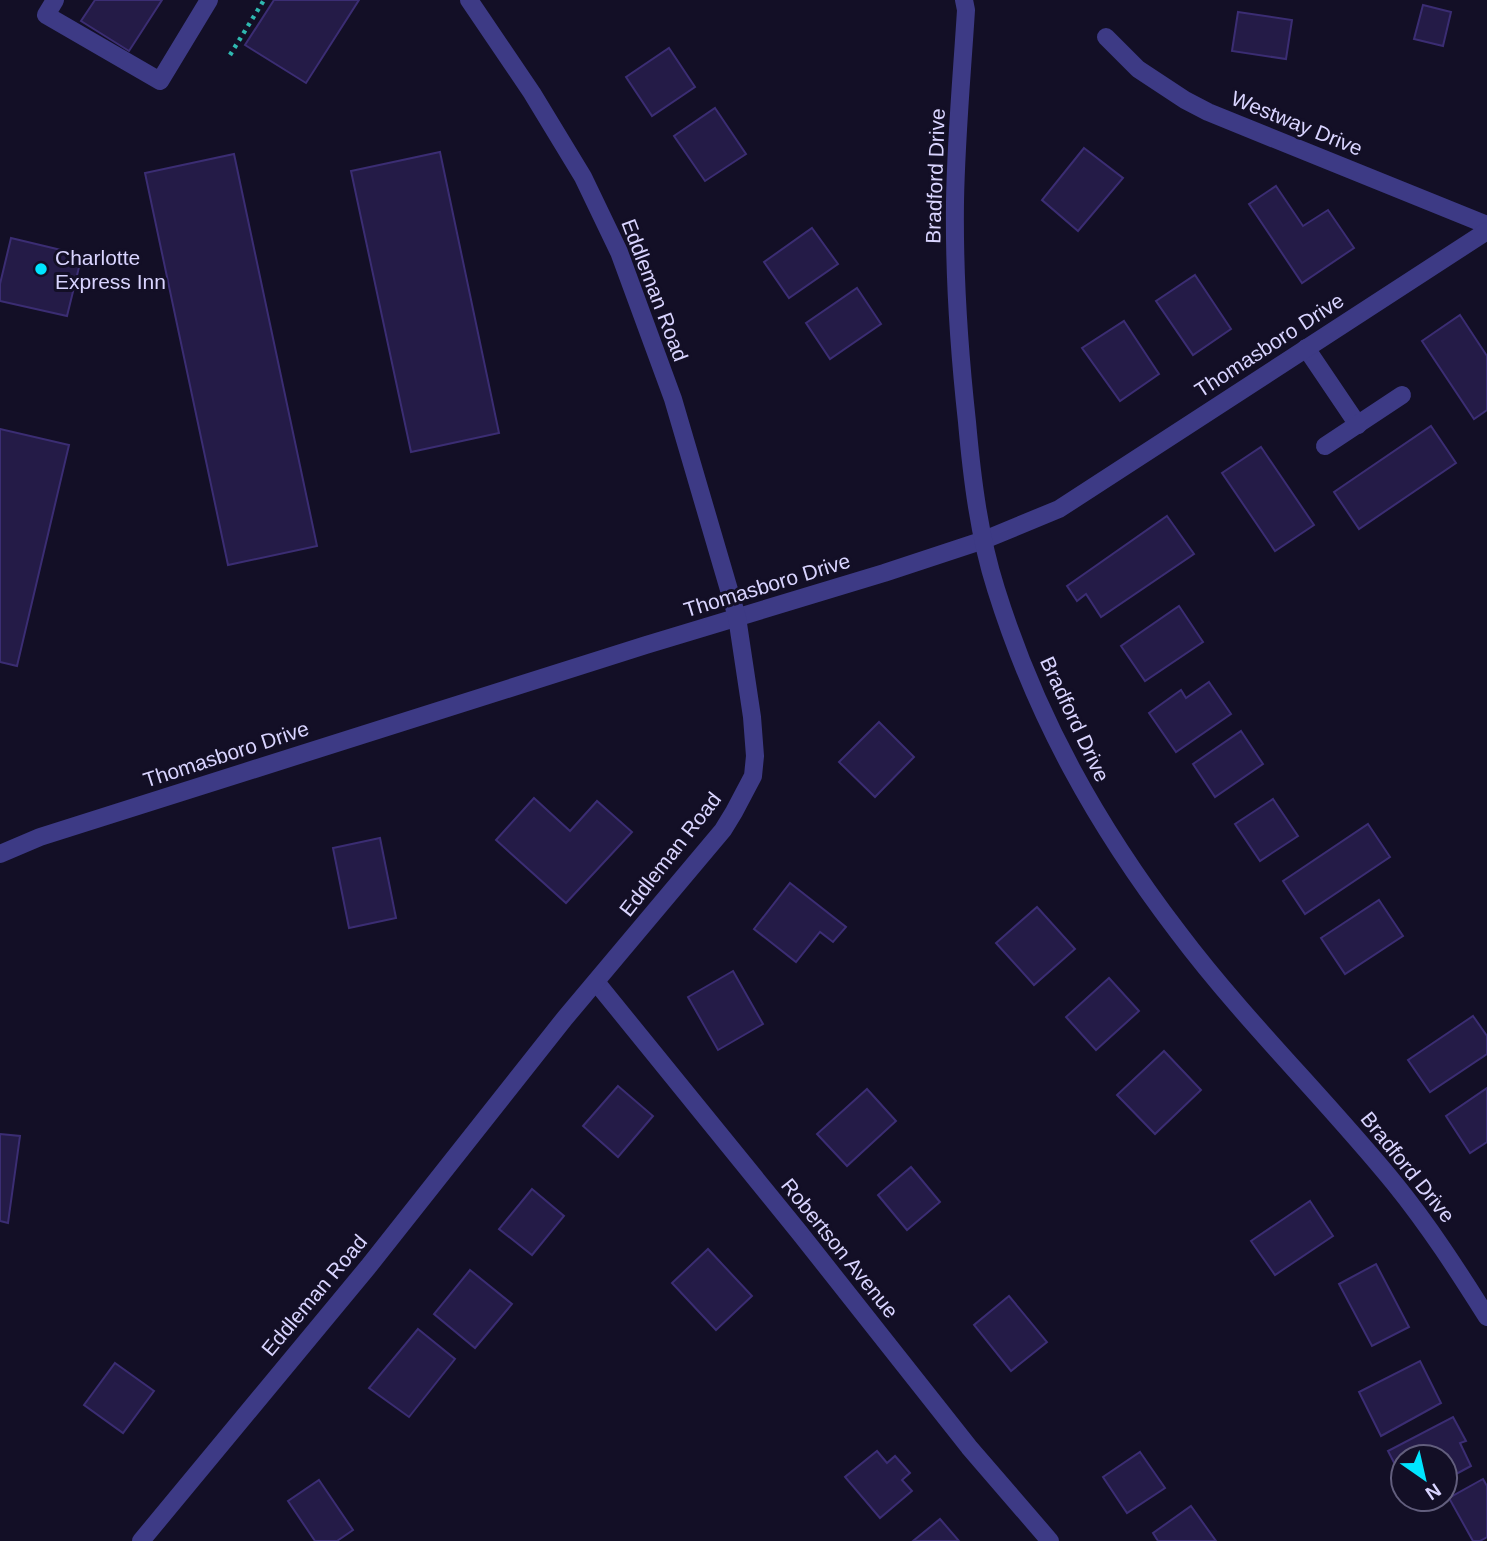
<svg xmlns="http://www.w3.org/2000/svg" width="1487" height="1541" viewBox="0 0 1487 1541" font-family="Helvetica,sans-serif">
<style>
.building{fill:#241b47;stroke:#3b2d73;stroke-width:2}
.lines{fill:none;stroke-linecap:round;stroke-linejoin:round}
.path{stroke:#2fb8b0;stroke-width:4.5;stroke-dasharray:3.5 5;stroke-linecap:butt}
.service{stroke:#3d3a85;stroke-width:18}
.minor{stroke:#3d3a85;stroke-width:18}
.tertiary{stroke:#3d3a85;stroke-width:18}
.poi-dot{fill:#00e5ff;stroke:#130f26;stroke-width:2.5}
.labels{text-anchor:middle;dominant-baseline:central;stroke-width:6;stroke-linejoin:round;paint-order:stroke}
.street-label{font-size:21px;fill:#d9d4ff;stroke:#130f26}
.poi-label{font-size:21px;fill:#d9d4ff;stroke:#130f26;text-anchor:start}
</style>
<rect width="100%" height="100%" fill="#130f26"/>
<g class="building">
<polygon points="95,0 162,0 129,51 81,21"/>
<polygon points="274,0 359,0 306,83 245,45"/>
<polygon points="1423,5 1451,12 1443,46 1414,39"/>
<polygon points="1238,12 1292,20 1286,59 1232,51"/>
<polygon points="669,48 695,87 652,116 626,77"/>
<polygon points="715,108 746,154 705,181 674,136"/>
<polygon points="1084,148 1123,178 1078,231 1042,200"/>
<polygon points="440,152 499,433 411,452 351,171"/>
<polygon points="234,154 317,546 228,565 145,173"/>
<polygon points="1276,186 1303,226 1328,210 1354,248 1302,283 1249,204"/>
<polygon points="812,228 838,264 789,298 764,262"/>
<polygon points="11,238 82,255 67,316 0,301 0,284"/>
<polygon points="1195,275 1231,329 1193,355 1156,301"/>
<polygon points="857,288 881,324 830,359 806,323"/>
<polygon points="1460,315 1487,356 1487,410 1474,419 1422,341"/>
<polygon points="1124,321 1159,374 1120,401 1082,348"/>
<polygon points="1431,426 1456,463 1359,529 1334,492"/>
<polygon points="0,429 69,445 17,666 0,662"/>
<polygon points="1261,447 1314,525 1275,551 1222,473"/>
<polygon points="1167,516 1194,554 1101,617 1086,594 1077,601 1067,586"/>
<polygon points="1179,606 1203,642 1145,681 1121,646"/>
<polygon points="1209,682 1231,714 1176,752 1149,713 1181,690 1186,698"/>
<polygon points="879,722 914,757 875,797 839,762"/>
<polygon points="1241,731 1263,764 1215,797 1193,764"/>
<polygon points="534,798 570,831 597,801 632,832 566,903 496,840"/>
<polygon points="1273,799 1298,836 1260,861 1235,824"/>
<polygon points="1368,824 1390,857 1305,914 1283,881"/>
<polygon points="380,838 396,918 349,928 333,848"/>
<polygon points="790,883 846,927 833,942 820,932 796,962 754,929"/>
<polygon points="1379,900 1403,936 1345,974 1321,938"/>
<polygon points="1037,907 1075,949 1034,985 996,943"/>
<polygon points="733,971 763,1024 718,1050 688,997"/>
<polygon points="1109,978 1139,1011 1096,1050 1066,1017"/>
<polygon points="1473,1016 1487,1036 1487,1054 1430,1092 1408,1060"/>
<polygon points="1164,1051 1201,1090 1155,1134 1117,1095"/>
<polygon points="618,1086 653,1116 618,1157 583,1126"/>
<polygon points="1487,1088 1487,1142 1470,1153 1446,1116"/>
<polygon points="867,1089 896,1121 847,1166 817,1134"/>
<polygon points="0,1134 20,1136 8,1223 0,1221"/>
<polygon points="911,1167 940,1202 907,1230 878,1195"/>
<polygon points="532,1189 564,1216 532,1255 499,1229"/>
<polygon points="1310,1201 1333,1236 1275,1275 1251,1241"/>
<polygon points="708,1249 752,1296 716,1330 672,1283"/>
<polygon points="1376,1264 1409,1327 1372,1346 1339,1284"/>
<polygon points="470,1270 512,1304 475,1348 434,1314"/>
<polygon points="1009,1296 1047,1342 1011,1371 974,1325"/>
<polygon points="418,1329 455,1359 409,1417 369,1388"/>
<polygon points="1420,1361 1441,1403 1381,1436 1359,1392"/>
<polygon points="115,1363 154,1391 123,1433 84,1405"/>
<polygon points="1453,1417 1466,1441 1460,1443 1471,1466 1445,1480 1445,1457 1403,1457 1403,1480 1388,1451"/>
<polygon points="877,1451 887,1463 895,1456 910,1473 902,1480 912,1491 880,1518 845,1477"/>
<polygon points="1140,1452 1165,1488 1127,1513 1103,1477"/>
<polygon points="1483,1479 1487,1486 1487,1537 1480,1541 1473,1541 1449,1498"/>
<polygon points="319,1480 353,1530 337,1541 315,1541 288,1501"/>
<polygon points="1191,1506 1216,1541 1158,1541 1153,1533"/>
<polygon points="940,1519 959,1541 913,1541"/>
</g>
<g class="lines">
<polyline class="path" points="230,55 264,0"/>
<g class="service">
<polyline points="55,0 46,15 160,81 209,0"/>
<polyline points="1306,348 1358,425"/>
<polyline points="1325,446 1402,395"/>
</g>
<g class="minor">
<polyline points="1106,37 1138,69 1185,100 1208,112 1487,225"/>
<polyline points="0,854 40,837 646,645 884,573 984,540 1059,509 1487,231"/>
<polyline points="596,982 799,1232 969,1447 1050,1541"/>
<polyline points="141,1541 368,1267 565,1018 723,830 734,812 753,776 755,756 752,717 737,617 673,399 619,252 583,177 532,93 469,0"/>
</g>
<path class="tertiary" d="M 964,0 L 966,10 C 962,74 956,138 955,202 C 954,276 959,349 967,422 C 972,478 979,536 996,589 C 1036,717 1097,826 1178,932 C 1245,1021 1325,1098 1395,1184 C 1429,1226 1458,1271 1487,1317"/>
</g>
<circle class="poi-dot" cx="41" cy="269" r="7"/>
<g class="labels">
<g class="street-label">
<text transform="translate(1297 123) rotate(22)">Westway Drive</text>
<text transform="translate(935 176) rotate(-88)">Bradford Drive</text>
<text transform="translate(655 290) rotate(69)">Eddleman Road</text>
<text transform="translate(1269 345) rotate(-33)">Thomasboro Drive</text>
<text transform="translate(767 585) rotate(-17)">Thomasboro Drive</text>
<text transform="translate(1075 719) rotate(65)">Bradford Drive</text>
<text transform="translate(226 754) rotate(-18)">Thomasboro Drive</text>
<text transform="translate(670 854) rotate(-52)">Eddleman Road</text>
<text transform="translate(1408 1167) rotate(51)">Bradford Drive</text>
<text transform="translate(840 1248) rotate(51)">Robertson Avenue</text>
<text transform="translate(314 1295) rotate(-50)">Eddleman Road</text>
</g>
<g class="poi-label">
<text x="55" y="257">Charlotte<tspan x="55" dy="24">Express Inn</tspan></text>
</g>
</g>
<g transform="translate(1424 1478) rotate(146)"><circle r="33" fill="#130f26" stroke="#625e7d" stroke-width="2"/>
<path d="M0-5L12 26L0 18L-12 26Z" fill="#00e5ff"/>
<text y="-10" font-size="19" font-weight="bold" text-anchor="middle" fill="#d9d4ff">N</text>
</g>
</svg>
